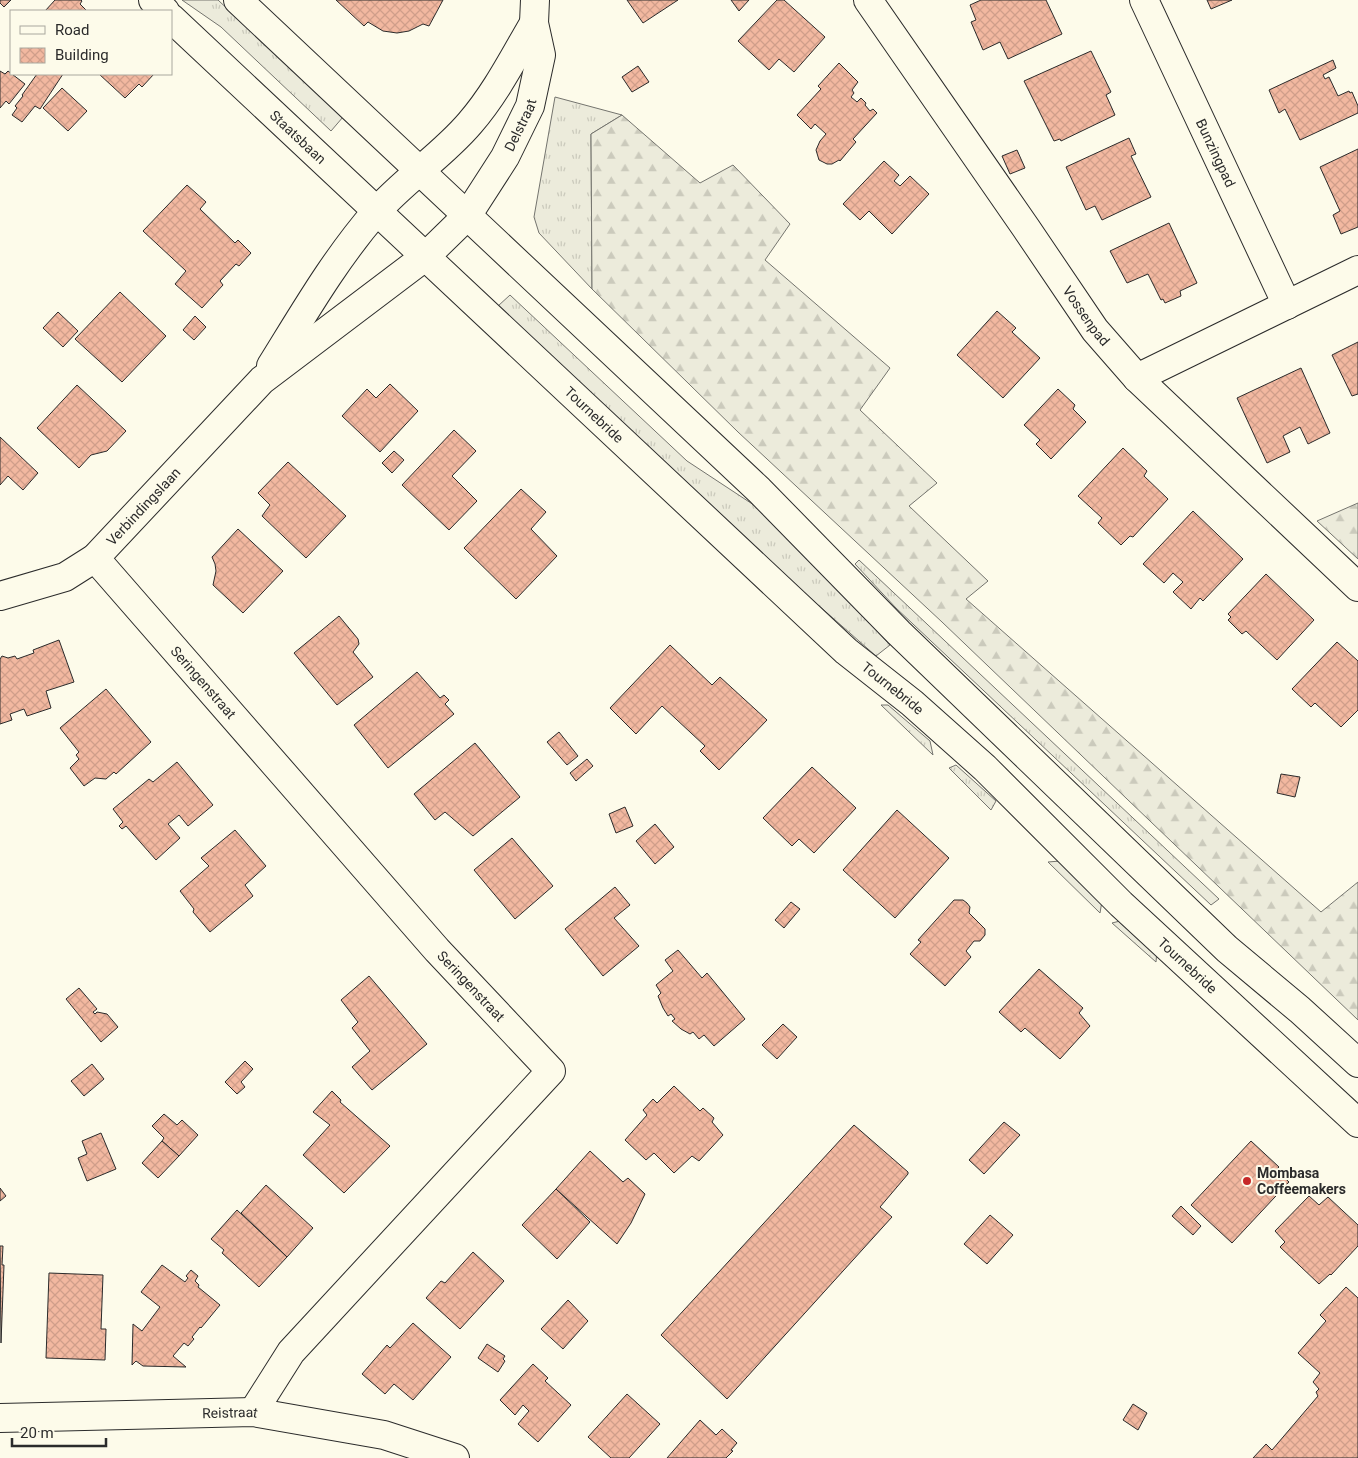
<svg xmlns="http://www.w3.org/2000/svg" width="1358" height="1458" viewBox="0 0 1358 1458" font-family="Roboto,sans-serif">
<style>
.grass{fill:url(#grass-tufts);stroke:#74746e}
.forest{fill:url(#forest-firs);stroke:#74746e}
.building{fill:url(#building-cross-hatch);stroke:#2b2b2b}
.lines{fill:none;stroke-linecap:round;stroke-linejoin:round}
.minor-casing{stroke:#2b2b2b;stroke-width:30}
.major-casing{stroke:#2b2b2b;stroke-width:30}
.minor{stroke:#fdfbea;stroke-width:28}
.major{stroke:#fdfbea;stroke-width:28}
.poi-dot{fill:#c62828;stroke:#fdfbea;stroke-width:2}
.labels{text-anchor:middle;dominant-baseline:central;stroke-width:4;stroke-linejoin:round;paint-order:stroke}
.street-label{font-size:14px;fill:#2b2b2b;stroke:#fdfbea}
.poi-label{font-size:14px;font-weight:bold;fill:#2b2b2b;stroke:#fdfbea;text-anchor:start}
</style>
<defs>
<pattern id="grass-tufts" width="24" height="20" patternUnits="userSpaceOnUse" patternTransform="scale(1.25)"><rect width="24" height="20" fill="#ecebdb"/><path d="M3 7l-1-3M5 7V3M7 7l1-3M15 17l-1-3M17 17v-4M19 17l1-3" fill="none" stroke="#cbcabc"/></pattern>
<pattern id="forest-firs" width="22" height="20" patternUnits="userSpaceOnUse" patternTransform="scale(1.25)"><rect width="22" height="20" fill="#ecebdb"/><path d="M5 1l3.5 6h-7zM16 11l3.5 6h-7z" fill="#cbcabc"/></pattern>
<pattern id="building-cross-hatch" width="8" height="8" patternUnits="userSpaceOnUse" patternTransform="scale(1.25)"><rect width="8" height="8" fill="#f2b8a0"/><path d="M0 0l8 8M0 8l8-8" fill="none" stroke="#d09e8a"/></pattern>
</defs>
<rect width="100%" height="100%" fill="#fdfbea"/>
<g class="grass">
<polygon points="182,0 218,0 343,117 331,131 221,27"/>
<polygon points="555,97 622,115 591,134 592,289 539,233 534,217"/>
<polygon points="510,295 687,461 766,513 822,571 890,645 876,656 801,590 498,306"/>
<polygon points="859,560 1219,899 1211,905 896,608 855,564"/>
<polygon points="881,705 888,705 930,741 933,755"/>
<polygon points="956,765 996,801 991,810 949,768"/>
<polygon points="1060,861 1102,901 1100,913 1048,862"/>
<polygon points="1124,920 1157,950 1156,962 1112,923"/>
</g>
<g class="forest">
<polygon points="622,115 700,183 733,165 790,224 765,260 890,368 860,410 937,483 909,506 988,581 966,599 1321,912 1358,882 1358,1020 942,622 738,432 592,289 591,134"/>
<polygon points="1358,503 1358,559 1317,521"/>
</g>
<g class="building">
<polygon points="0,0 11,0 4,7 0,3"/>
<polygon points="55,0 81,0 82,1 80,4 87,11 45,11"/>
<polygon points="336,0 443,0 429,26 423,24 409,31 397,33 383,31 368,22 364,26"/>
<polygon points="627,0 678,0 643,23"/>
<polygon points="731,0 749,0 739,11"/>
<polygon points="777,0 784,0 825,37 794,72 779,59 769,70 738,41"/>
<polygon points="981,0 1046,0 1062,34 1008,59 1000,42 983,50 971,22 976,20 970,5"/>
<polygon points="1207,0 1232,0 1211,9"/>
<polygon points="1091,51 1111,92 1106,95 1115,115 1061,141 1060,139 1054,141 1024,81"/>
<polygon points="1333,60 1336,68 1323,75 1325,79 1329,77 1338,96 1349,91 1350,93 1352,92 1358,106 1358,113 1300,140 1285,109 1279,113 1269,90"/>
<polygon points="839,63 858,82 852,90 854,93 851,97 857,102 861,98 866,103 865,105 870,111 873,109 877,113 853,139 856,142 840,161 839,160 832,164 827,164 819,160 816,150 820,141 826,134 815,124 811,129 797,115 821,89 818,86"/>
<polygon points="638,66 649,82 632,92 622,77"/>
<polygon points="0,71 5,74 8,71 25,84 9,104 6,101 0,108"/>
<polygon points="37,74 63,74 40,109 35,106 22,122 12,115 17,108 15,106 23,96 22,95"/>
<polygon points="99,74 154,74 142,87 139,84 125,98"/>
<polygon points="62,88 87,111 68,131 43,108"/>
<polygon points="1129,138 1136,154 1131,156 1151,197 1102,220 1095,206 1086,210 1066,167"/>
<polygon points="1358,149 1358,227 1341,234 1333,215 1340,211 1320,167"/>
<polygon points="1017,150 1025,168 1010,174 1002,156"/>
<polygon points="884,161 899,175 894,181 900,186 910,176 929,194 892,234 869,211 860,220 843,204"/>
<polygon points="187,185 206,202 200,209 235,243 238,240 251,253 239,266 236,264 220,281 223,285 202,308 175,284 186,271 143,231"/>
<polygon points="1169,223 1197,283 1180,291 1181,296 1165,303 1163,299 1161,300 1148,274 1127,283 1110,251"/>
<polygon points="120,292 166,336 122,382 75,339"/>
<polygon points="997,311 1016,328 1012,332 1040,358 1003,398 957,355"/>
<polygon points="58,312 78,331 63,347 43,328"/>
<polygon points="195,316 206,327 194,340 183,330"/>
<polygon points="1358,342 1358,394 1352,396 1332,355"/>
<polygon points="1301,368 1330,433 1308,444 1300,427 1283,436 1290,452 1267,463 1237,398"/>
<polygon points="390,384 418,411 380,452 342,416 367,389 376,398"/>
<polygon points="77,385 126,431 107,451 91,455 79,468 37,428"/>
<polygon points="1058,389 1075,405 1073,409 1086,422 1051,459 1036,444 1040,440 1024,425"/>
<polygon points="454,430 476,451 452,476 477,501 449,530 402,485"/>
<polygon points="0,437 38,473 23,490 8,476 0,485"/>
<polygon points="1123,448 1147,471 1144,476 1168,499 1133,537 1130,536 1121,545 1098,523 1102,518 1078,496"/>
<polygon points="394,451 404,460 392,473 382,463"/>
<polygon points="288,462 346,516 306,558 262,516 270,505 258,493"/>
<polygon points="521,489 546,512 531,529 557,556 516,599 464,548"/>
<polygon points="1193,511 1243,559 1203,601 1200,598 1191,609 1173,592 1183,582 1173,573 1164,583 1143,564"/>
<polygon points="238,529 283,571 243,613 213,585 216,571 215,564 212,557"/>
<polygon points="1266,574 1314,620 1277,660 1246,631 1242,634 1228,620 1231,617 1228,614"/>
<polygon points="339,616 358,639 359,644 353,652 373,677 337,705 294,653"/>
<polygon points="59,640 74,682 46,691 51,708 27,716 24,709 10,714 12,720 0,724 0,659 2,656 8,658 15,656 17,659 34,653 33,650"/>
<polygon points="1337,642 1358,661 1358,710 1341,727 1315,703 1311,707 1292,689"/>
<polygon points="670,645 712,685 720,677 767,720 719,770 700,751 705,746 662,706 636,734 610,708"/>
<polygon points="417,672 440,698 444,695 449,700 445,704 454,714 388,768 354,725"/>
<polygon points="106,689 151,742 116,774 114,772 106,779 95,778 84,786 70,768 79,759 76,755 79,752 60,728"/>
<polygon points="559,732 578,756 567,765 547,742"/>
<polygon points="475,743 520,797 473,836 445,812 435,820 414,794"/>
<polygon points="587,759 593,766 576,781 570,773"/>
<polygon points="177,762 213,805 188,826 179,815 168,824 180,838 156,860 126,826 122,829 119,826 123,822 113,809 149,779 153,782"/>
<polygon points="812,767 856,808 814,853 799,839 792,846 763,818"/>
<polygon points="1281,774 1300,777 1295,797 1277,793"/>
<polygon points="625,807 633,826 616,833 609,814"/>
<polygon points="897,810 949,858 895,918 843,870"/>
<polygon points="655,824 674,847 655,864 636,841"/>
<polygon points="235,830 266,866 245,885 253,896 210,932 193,912 194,909 180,891 209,866 201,858"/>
<polygon points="512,838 553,886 515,919 474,870"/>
<polygon points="615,887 630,905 614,918 639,946 603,976 565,929"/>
<polygon points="954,900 963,900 967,903 970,907 969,913 985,929 985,935 980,941 974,941 966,951 971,957 945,986 910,954 921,942 918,940"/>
<polygon points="791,902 800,909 784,928 775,920"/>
<polygon points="678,950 702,978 707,973 745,1019 714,1046 704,1035 699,1039 693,1032 690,1034 681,1029 672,1021 675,1019 671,1014 668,1016 663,1008 658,996 661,993 656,985 673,971 665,960"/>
<polygon points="1039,969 1083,1008 1079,1013 1090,1026 1060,1059 1025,1028 1021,1032 999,1012"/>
<polygon points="369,976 427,1044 372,1090 352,1067 370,1051 352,1028 358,1022 341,1000"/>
<polygon points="79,988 97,1009 93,1012 95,1014 97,1012 107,1014 118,1027 101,1042 66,999"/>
<polygon points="783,1024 797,1037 777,1059 762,1045"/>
<polygon points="245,1061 253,1069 241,1082 245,1087 237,1094 225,1082"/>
<polygon points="92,1064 104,1079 84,1096 71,1081"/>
<polygon points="674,1086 700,1111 703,1108 714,1118 712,1122 723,1135 699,1161 692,1156 674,1173 654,1153 646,1160 625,1140 647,1115 643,1110 653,1099 657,1103"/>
<polygon points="332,1091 341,1100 340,1102 390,1146 344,1193 303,1155 330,1125 313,1112"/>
<polygon points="164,1114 177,1125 182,1120 198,1135 179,1156 162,1141 164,1138 152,1126"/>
<polygon points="1004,1122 1020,1135 984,1174 969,1160"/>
<polygon points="854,1125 908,1172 908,1174 880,1207 892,1217 727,1399 661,1335"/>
<polygon points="101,1133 116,1169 87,1181 78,1158 87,1154 82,1141"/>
<polygon points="162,1141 179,1156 158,1178 142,1163"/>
<polygon points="1251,1141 1279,1167 1276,1170 1289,1182 1232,1243 1191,1205"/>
<polygon points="590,1151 623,1182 628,1178 645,1194 631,1223 617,1244 556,1189"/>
<polygon points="266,1185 313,1228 287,1257 241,1213"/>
<polygon points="0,1188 6,1196 0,1201"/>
<polygon points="556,1189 590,1222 557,1259 522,1225"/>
<polygon points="1309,1196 1319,1205 1328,1197 1358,1225 1358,1246 1331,1275 1330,1274 1319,1284 1280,1247 1285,1242 1275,1231"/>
<polygon points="1181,1206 1201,1226 1193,1235 1172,1216"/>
<polygon points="237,1210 287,1257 259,1287 222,1253 224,1250 211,1239"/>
<polygon points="990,1215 1013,1235 987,1264 964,1244"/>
<polygon points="0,1246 3,1246 2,1265 4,1265 1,1343"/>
<polygon points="473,1252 504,1281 460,1329 426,1298 441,1281 445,1283"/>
<polygon points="162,1265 185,1282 188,1278 186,1276 191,1270 198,1276 195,1281 199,1285 198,1287 220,1305 201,1328 200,1327 192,1337 194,1339 188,1346 184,1343 173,1356 186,1367 143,1366 136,1361 132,1365 133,1324 142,1331 160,1307 141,1292"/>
<polygon points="49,1273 103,1275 101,1329 106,1329 105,1360 46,1358"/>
<polygon points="1346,1287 1358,1298 1358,1458 1253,1458 1266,1444 1272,1450 1318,1396 1316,1392 1319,1389 1313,1382 1320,1373 1298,1353 1326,1321 1320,1315"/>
<polygon points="568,1300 588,1321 563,1349 541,1329"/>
<polygon points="413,1323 451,1357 413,1400 394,1384 385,1394 362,1374 387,1345 390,1348"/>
<polygon points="487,1344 505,1356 503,1359 505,1361 498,1372 478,1358"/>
<polygon points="533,1364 548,1378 545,1381 571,1405 538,1442 518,1424 529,1411 523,1405 515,1415 500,1400"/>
<polygon points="627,1394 660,1424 629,1458 611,1458 588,1437"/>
<polygon points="1133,1404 1147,1413 1138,1430 1123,1420"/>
<polygon points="700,1420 716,1435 722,1429 737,1443 731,1450 733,1451 726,1458 667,1458"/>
</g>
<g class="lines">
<defs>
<g id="minor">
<path id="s1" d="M 868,0 L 1026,228 L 1095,330 L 1137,378 L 1358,587"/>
<path id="s2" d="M 1144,0 L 1287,305"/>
<path d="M 271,366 C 304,313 335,259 376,212 C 405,179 442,156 470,123 C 496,93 514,57 534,23"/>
<polyline points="1137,378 1358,270"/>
<path id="s3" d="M 95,558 L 437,950 L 551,1071 L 291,1352 L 253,1412"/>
<path id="s4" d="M 0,596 L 65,577 L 95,558 L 262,380 L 426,256 L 467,216 L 505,157 L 530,106 L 541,55 L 534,23 L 535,0"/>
<path id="s5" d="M 0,1418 L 253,1412 L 384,1435 L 455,1458"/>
</g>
<g id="major">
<polyline points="153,0 165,11"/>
<polyline points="238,0 759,490 899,633 1227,949 1300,1010 1358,1063"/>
<path id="s6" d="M 171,18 L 846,651 L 912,703 L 985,768 L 1121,904 L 1358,1123"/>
</g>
</defs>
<use href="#minor" class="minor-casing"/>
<use href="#major" class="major-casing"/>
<use href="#minor" class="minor"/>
<use href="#major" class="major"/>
</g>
<circle class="poi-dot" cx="1247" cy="1181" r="5"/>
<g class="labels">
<g class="street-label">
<text stroke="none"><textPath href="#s4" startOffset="716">Delstraat</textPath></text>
<text stroke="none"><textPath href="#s6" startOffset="174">Staatsbaan</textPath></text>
<text stroke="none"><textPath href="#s2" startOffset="169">Bunzingpad</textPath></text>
<text stroke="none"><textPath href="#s1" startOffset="384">Vossenpad</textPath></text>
<text stroke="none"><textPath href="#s6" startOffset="580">Tournebride</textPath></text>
<text stroke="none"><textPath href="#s4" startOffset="174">Verbindingslaan</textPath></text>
<text stroke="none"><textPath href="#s3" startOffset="165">Seringenstraat</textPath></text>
<text stroke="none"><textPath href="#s6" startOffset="985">Tournebride</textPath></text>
<text stroke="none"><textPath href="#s6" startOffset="1390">Tournebride</textPath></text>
<text stroke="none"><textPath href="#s3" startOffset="570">Seringenstraat</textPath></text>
<text stroke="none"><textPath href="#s5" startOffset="230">Reistraat</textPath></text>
</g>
<g class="poi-label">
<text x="1257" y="1173">Mombasa<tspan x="1257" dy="16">Coffeemakers</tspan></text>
</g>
</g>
<rect x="10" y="10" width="162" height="65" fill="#fdfbea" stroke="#a9a89e"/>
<rect x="20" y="26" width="25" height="8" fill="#fdfbea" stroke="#a9a89e"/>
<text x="55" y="35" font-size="15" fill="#2b2b2b">Road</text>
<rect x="20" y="48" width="25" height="15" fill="url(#building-cross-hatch)" stroke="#a9a89e"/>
<text x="55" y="60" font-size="15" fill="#2b2b2b">Building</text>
<path d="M12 1438v8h94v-8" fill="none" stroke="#2b2b2b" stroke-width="2.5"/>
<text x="20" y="1438" font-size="15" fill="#2b2b2b" stroke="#fdfbea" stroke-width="4" paint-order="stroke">20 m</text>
</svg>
